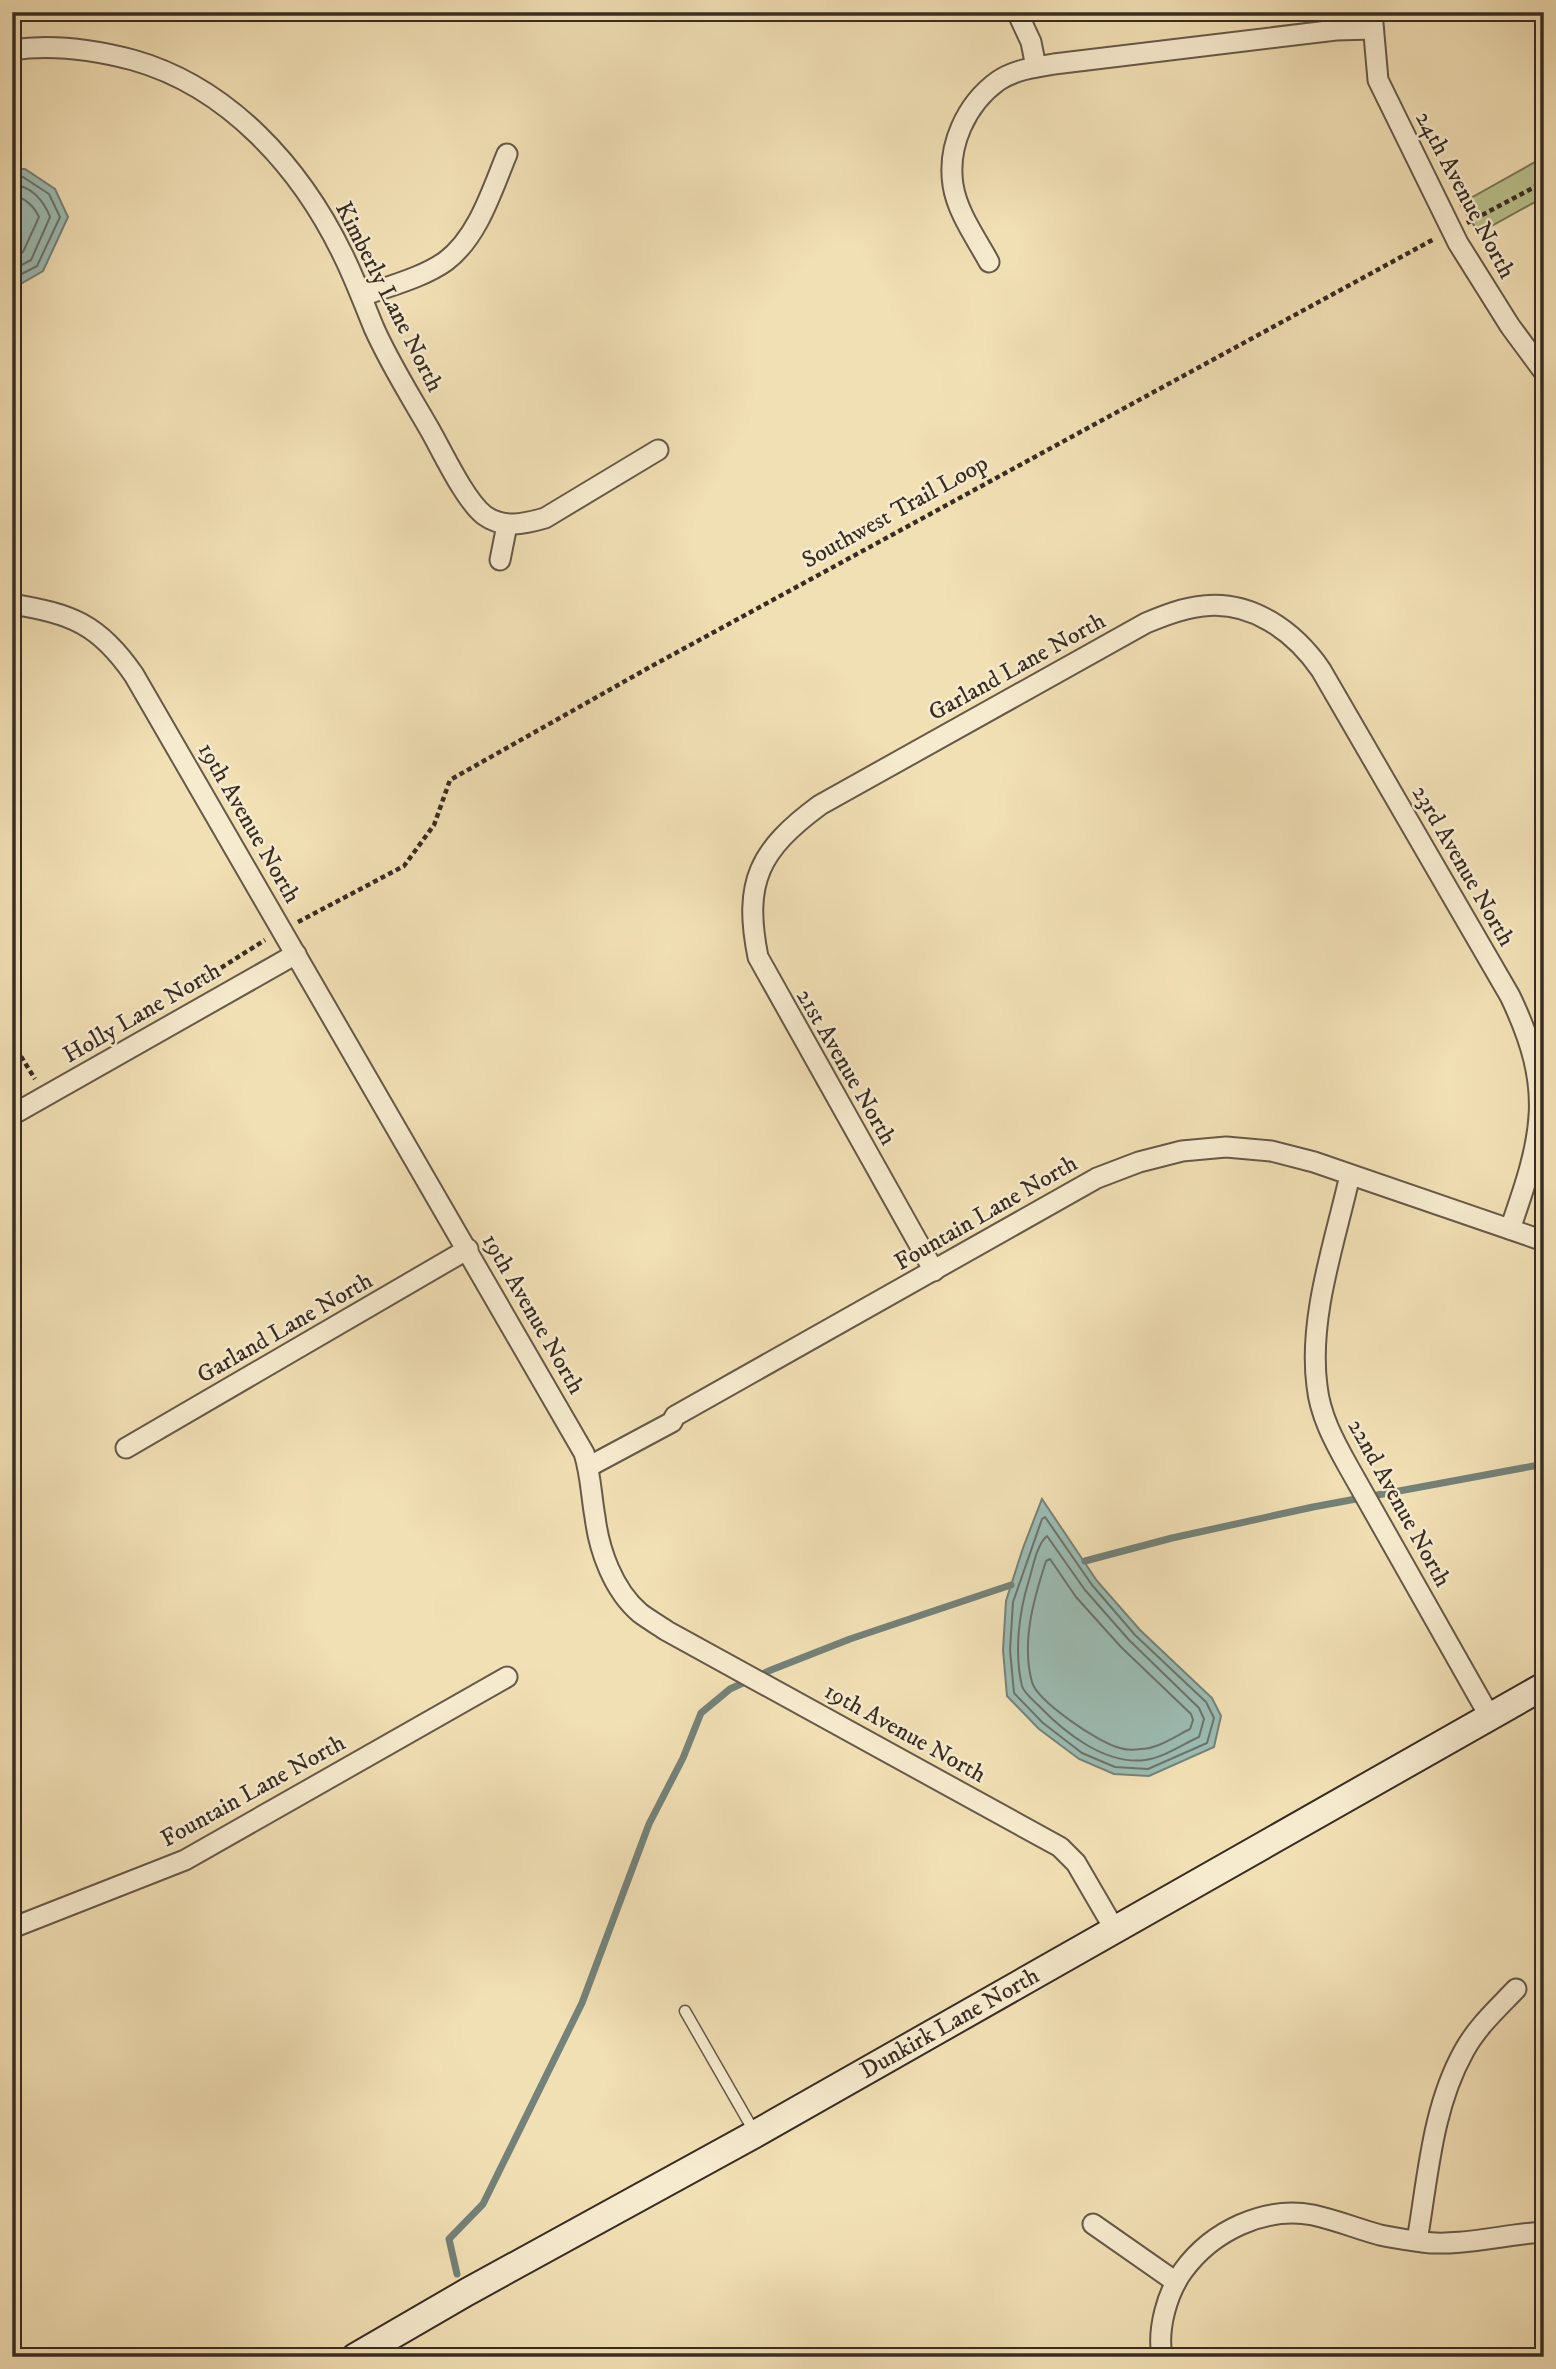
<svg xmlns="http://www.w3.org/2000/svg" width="1556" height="2369" viewBox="0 0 1556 2369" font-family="'IM FELL DW Pica',serif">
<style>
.green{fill:#bac28d;stroke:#797758;stroke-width:2}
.water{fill:#9cbcb3;stroke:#748279;stroke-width:2}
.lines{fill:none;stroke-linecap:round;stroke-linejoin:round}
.shore{stroke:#6a746b;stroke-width:2}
.stream{stroke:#748279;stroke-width:7}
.lane-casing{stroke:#665948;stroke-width:13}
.street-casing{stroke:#665948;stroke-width:23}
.secondary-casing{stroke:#382c23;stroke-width:30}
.path{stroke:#382c23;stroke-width:4.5;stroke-dasharray:5 3.5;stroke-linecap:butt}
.lane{stroke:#f7ebcf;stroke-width:10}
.street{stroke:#f7ebcf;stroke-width:19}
.secondary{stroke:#f7ebcf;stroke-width:26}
.labels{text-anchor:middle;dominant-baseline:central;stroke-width:5;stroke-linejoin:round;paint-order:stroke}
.street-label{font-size:24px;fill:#382c23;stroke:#f7ebcf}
</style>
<rect width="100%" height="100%" fill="#f2e0b5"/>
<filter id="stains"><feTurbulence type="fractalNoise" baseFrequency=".00286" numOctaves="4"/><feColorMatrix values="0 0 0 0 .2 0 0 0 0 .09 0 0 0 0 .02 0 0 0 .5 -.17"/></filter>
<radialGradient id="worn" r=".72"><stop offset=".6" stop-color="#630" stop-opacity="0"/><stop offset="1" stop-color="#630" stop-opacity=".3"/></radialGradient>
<polygon class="green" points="1544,157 1544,197 1479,233 1460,204"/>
<g class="water">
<polygon points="12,169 25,169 55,189 68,217 43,271 17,286 12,286"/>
<polygon points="1042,1499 1097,1581 1140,1630 1212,1698 1221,1716 1214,1747 1149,1776 1114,1774 1079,1759 1039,1729 1007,1696 1003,1650 1006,1601 1023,1548"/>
</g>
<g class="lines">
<g class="shore">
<polyline points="12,176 23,177 49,194 60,217 37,266 12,279"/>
<path d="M 12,185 C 31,185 44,201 50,217 L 31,260 L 12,270"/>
<path d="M 12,195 C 24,197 34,206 39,217 L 23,252 L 12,258"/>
<polygon points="1045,1517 1092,1585 1135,1635 1206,1702 1214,1718 1207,1743 1148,1769 1115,1767 1082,1753 1043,1723 1014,1693 1010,1650 1013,1602 1042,1519"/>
<path d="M 1047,1536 L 1085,1590 L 1129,1640 L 1199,1708 L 1204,1719 L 1199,1737 C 1183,1744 1163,1758 1145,1760 C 1105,1765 1065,1733 1039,1706 C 1033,1700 1024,1693 1022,1686 C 1014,1652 1019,1612 1029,1580 C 1033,1567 1037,1544 1047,1536 Z"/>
<path d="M 1050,1559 L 1076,1597 L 1121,1647 L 1191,1714 L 1193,1720 L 1190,1729 C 1176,1736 1157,1749 1141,1749 C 1135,1750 1126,1750 1120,1748 C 1100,1744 1037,1701 1032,1682 C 1021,1642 1034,1598 1046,1561 Z"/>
</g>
<g class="stream">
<polyline points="1085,1561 1172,1538 1313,1507 1544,1464"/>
<polyline points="457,2274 449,2239 483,2204 582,2003 649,1824 683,1758 701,1713 730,1689 771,1670 850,1639 1011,1585"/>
</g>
<defs>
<polyline id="lane" points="685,2011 755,2133"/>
<g id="street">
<polyline points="1017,12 1031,42 1036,67"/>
<polyline points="1372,12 1378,80 1458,243 1510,326 1544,372"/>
<path d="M 12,50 C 51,44 95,50 133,60 C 229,87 301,168 343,255 C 355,279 364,304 374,328 C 390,364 411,397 430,430 C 443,453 465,500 484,515 C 503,529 524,524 545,518 L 658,450"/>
<path d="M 989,262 C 976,238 957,212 953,185 C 947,146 966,104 998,81 C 1014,70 1035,67 1054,64 L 1336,30 L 1373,29"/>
<path d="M 362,296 C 389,286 422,278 446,261 C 478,237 492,190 507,154"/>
<polyline points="500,560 507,525"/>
<path d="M 12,604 C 72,614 99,624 134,675 L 584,1453 C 591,1475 591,1495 595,1517 C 599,1550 613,1590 640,1613 C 648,1619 658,1625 667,1631 L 1060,1847 L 1076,1863 L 1115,1930"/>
<polyline points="12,1115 296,954"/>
<path d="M 1350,1175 C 1335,1242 1308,1318 1317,1386 C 1320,1415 1334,1441 1348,1466 L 1490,1717"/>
<path d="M 934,1271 L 758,957 C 743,882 759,850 820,805 L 1146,623 C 1165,615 1183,608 1203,606 C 1252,600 1295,632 1321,670 L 1510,996 C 1555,1090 1543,1135 1510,1229"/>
<polyline points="126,1448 468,1249"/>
<polyline points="588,1467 672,1422 675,1416 1097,1178 1139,1162 1182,1151 1226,1147 1271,1151 1314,1162 1544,1241"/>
<polyline points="12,1928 185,1860 507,1677"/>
<polyline points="1093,2224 1176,2282"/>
<path d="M 1417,2241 C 1428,2177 1432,2108 1464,2051 C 1477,2027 1497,2009 1516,1989"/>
<path d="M 1162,2357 C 1157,2329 1167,2293 1183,2271 C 1212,2231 1264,2206 1313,2215 C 1336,2220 1358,2229 1380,2235 C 1393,2238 1408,2240 1422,2242 C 1459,2247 1506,2234 1544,2232"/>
</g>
<g id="secondary">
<path id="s1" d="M 355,2357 L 467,2292 L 755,2134 L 1544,1686"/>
</g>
</defs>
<use href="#lane" class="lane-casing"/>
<use href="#street" class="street-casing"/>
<use href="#secondary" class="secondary-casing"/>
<g class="path">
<polyline points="1467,223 1544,182"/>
<polyline points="298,922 404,866 434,825 450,780 650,667 1434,239"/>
<polyline points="178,995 265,940"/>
<polyline points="12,1042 35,1079"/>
</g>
<use href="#lane" class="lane"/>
<use href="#street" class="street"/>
<use href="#secondary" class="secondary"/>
</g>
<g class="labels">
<g class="street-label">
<text transform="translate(1465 195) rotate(62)">24th Avenue North</text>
<text transform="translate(389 297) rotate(63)">Kimberly Lane North</text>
<text transform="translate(895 512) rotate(-29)">Southwest Trail Loop</text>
<text transform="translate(1017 667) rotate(-29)">Garland Lane North</text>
<text transform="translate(249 823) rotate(60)">19th Avenue North</text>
<text transform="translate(1463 866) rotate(60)">23rd Avenue North</text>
<text transform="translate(142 1013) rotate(-30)">Holly Lane North</text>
<text transform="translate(846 1067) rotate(60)">21st Avenue North</text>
<text transform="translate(986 1213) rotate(-30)">Fountain Lane North</text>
<text transform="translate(533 1314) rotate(60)">19th Avenue North</text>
<text transform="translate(285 1328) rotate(-30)">Garland Lane North</text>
<text transform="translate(1399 1503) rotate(61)">22nd Avenue North</text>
<text transform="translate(905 1733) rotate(29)">19th Avenue North</text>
<text transform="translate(253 1791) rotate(-29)">Fountain Lane North</text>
<text stroke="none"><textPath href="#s1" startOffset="682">Dunkirk Lane North</textPath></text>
</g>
</g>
<rect width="1556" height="2369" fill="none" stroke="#f2e0b5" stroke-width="42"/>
<rect x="14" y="14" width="1528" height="2341" fill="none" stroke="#382c23" stroke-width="3.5"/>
<rect x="21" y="21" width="1514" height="2327" fill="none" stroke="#382c23" stroke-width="2"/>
<rect width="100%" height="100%" filter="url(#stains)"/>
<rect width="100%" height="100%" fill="url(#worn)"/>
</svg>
